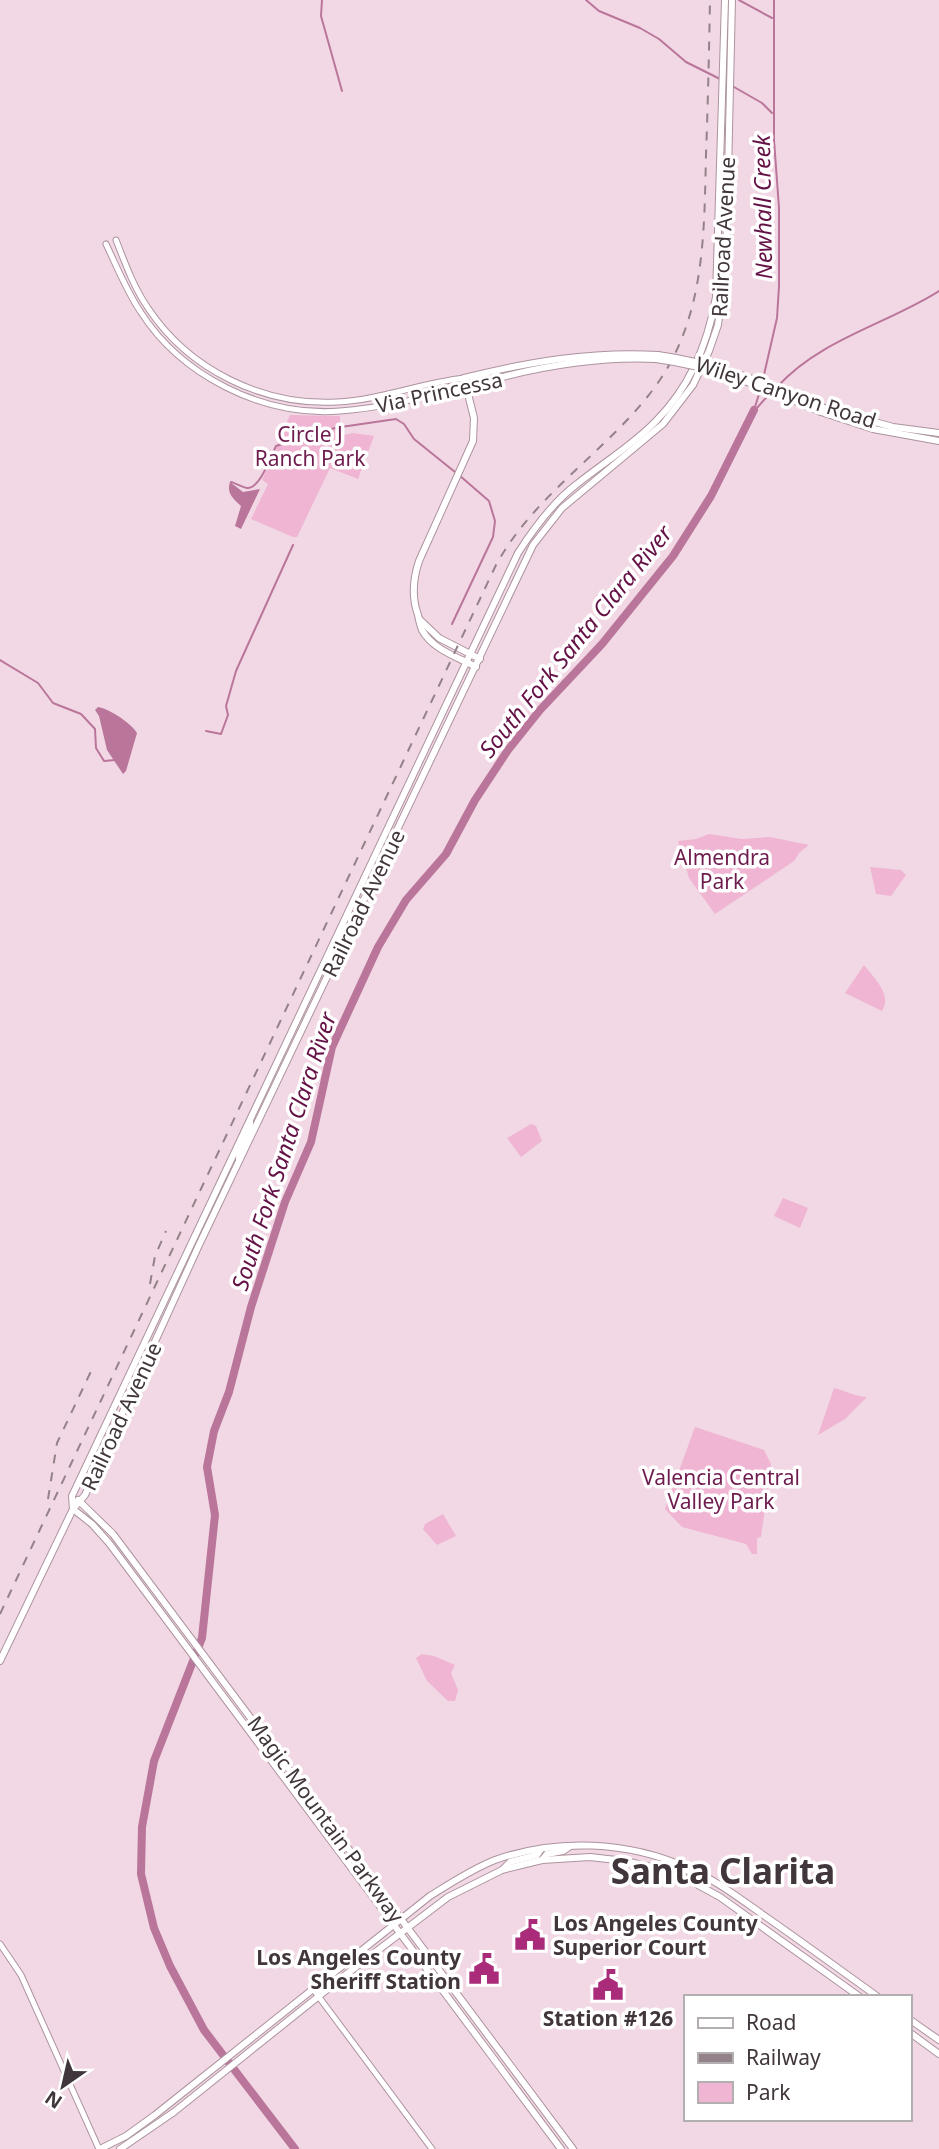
<svg xmlns="http://www.w3.org/2000/svg" width="939" height="2149" viewBox="0 0 939 2149" font-family="'Noto Sans',sans-serif">
<style>
.green{fill:#efb5d2}
.water{fill:#ba769a}
.lines{fill:none;stroke-linecap:round;stroke-linejoin:round}
.stream{stroke:#ba769a;stroke-width:2}
.river{stroke:#ba769a;stroke-width:8}
.tertiary-casing{stroke:#ac939f;stroke-width:7}
.secondary-casing{stroke:#ac939f;stroke-width:8}
.primary-casing{stroke:#ac939f;stroke-width:8}
.tertiary{stroke:#fff;stroke-width:5}
.secondary{stroke:#fff;stroke-width:6}
.primary{stroke:#fff;stroke-width:6}
.rail{stroke:#93828a;stroke-width:2;stroke-dasharray:9 9;stroke-linecap:butt}
.secondary-bridge-casing{stroke:#ac939f;stroke-width:8;stroke-linecap:butt}
.secondary-bridge{stroke:#fff;stroke-width:6}
.labels{text-anchor:middle;dominant-baseline:central;stroke-width:7;stroke-linejoin:round;paint-order:stroke}
.street-label{font-size:21px;fill:#40363b;stroke:#fff}
.park-label{font-size:21px;fill:#6e1c4e;stroke:#fff}
.poi-label{font-size:21px;font-weight:bold;fill:#40363b;stroke:#fff;text-anchor:start}
.water-label{font-size:23px;font-style:italic;fill:#641145;stroke:#fff}
.town-label{font-size:35px;font-weight:bold;fill:#40363b;stroke:#fff}
</style>
<rect width="100%" height="100%" fill="#f2d8e4"/>
<g class="green">
<polygon points="290,415 340,416 340,436 353,433 374,436 358,479 330,468 297,537 293,537 251,519 268,484 262,480"/>
<polygon points="709,834 742,839 770,837 809,845 799,853 794,861 715,914 689,878 678,841 696,839"/>
<polygon points="870,867 901,870 906,875 891,896 876,894"/>
<path d="M 864,965 C 873,977 893,995 882,1011 L 845,993 Z"/>
<polygon points="531,1124 536,1126 542,1141 521,1157 507,1138"/>
<polygon points="783,1198 808,1208 800,1228 774,1216"/>
<path d="M 834,1388 C 846,1391 857,1397 867,1397 L 845,1419 L 818,1435 Z"/>
<polygon points="695,1427 764,1450 771,1464 761,1537 757,1538 757,1554 752,1554 746,1544 682,1527 665,1509"/>
<polygon points="443,1514 456,1536 437,1545 423,1529 425,1524"/>
<polygon points="422,1654 434,1656 455,1665 451,1673 458,1690 455,1701 448,1701 427,1681 416,1658"/>
</g>
<g class="water">
<path d="M 230,482 L 243,492 L 260,489 L 241,529 L 235,526 L 241,506 C 234,499 226,494 230,482 Z"/>
<path d="M 98,707 C 110,709 131,723 137,733 L 126,771 L 123,774 L 107,750 L 99,716 L 95,710 Z"/>
</g>
<g class="lines">
<g class="stream">
<polyline points="322,0 321,16 342,91"/>
<polyline points="586,0 599,11 640,28 659,39 686,62 720,79"/>
<polyline points="739,0 772,18"/>
<polyline points="734,87 762,103 772,113"/>
<polyline points="763,379 777,318 779,286 779,208 774,140 774,0"/>
<path d="M 778,386 C 821,339 887,324 939,291"/>
<polyline points="756,409 771,392"/>
<polyline points="754,410 760,391"/>
<polyline points="341,427 396,419 404,424 414,439 455,472"/>
<path d="M 231,482 C 235,483 242,487 247,488 C 260,489 271,456 276,446 L 335,428"/>
<polyline points="452,624 493,537 495,521 489,501 459,475"/>
<polyline points="0,660 38,683 53,703 81,714 95,729 96,748 104,761 115,760"/>
<polyline points="206,731 221,734 228,715 226,706 236,671 293,545"/>
</g>
<polyline class="river" points="295,2149 204,2030 170,1966 154,1928 141,1874 142,1827 154,1761 202,1638 215,1515 207,1467 214,1431 229,1392 251,1307 285,1202 311,1142 332,1047 378,947 406,900 446,854 475,800 508,750 540,710 602,644 673,556 711,496 754,410"/>
<defs>
<g id="tertiary">
<path d="M 116,240 C 125,263 134,288 148,308 C 189,370 263,406 337,402 C 380,400 421,383 464,378"/>
<path d="M 106,244 C 117,267 126,290 140,311 C 181,376 263,417 340,411 C 382,408 425,397 466,387"/>
<polyline points="0,1944 21,1975 99,2149"/>
<polyline points="313,1989 432,2149"/>
</g>
<g id="secondary">
<path d="M 466,387 C 526,369 593,356 656,359"/>
<polyline points="824,408 893,427 939,433"/>
<polyline points="821,412 873,429 939,441"/>
<polyline points="419,619 439,638 480,659"/>
<path d="M 476,667 C 458,657 433,650 422,630 C 420,625 419,620 418,615 C 411,596 413,579 419,561 L 473,441 L 474,418 L 464,378 C 528,362 592,351 658,355"/>
</g>
<g id="primary">
<path d="M 239,1159 C 238,1146 252,1135 250,1121"/>
<polyline points="78,1500 113,1534 573,2149"/>
<path d="M 73,1509 L 72,1496 L 518,553 C 534,528 553,502 577,484 C 603,463 633,445 656,421 C 690,387 708,343 716,297 L 725,0"/>
<polyline points="73,1509 92,1524 109,1543 561,2149"/>
<polyline points="0,1661 73,1509 85,1495 199,1245 533,545 562,508 663,424 693,385 709,351 718,325 726,260 732,0"/>
<polyline points="542,1860 547,1854 563,1851 569,1847"/>
<polyline points="503,1869 510,1862 537,1855 541,1849"/>
<polyline points="660,1869 665,1863 697,1874"/>
<polyline points="909,2019 939,2040"/>
<polyline points="909,2032 939,2054"/>
<path d="M 100,2149 L 126,2136 L 155,2115 L 430,1896 C 451,1883 472,1869 495,1860 C 557,1838 628,1841 688,1868 C 718,1881 743,1901 769,1919 C 806,1945 842,1971 878,1997"/>
<polyline points="120,2149 174,2112 344,1976 448,1897 502,1870 542,1860 590,1857 625,1861 660,1869 689,1880 720,1897 860,1997"/>
</g>
</defs>
<use href="#tertiary" class="tertiary-casing"/>
<use href="#secondary" class="secondary-casing"/>
<use href="#primary" class="primary-casing"/>
<use href="#tertiary" class="tertiary"/>
<use href="#secondary" class="secondary"/>
<use href="#primary" class="primary"/>
<g class="rail">
<polyline points="150,1284 155,1256 166,1231"/>
<polyline points="48,1499 57,1443 94,1365"/>
<path d="M 0,1614 L 496,565 C 534,496 600,456 648,396 C 705,326 704,240 706,154 C 708,103 709,51 710,0"/>
</g>
<defs>
<g id="secondary-bridge">
<path d="M 658,355 C 717,363 769,384 824,408"/>
<path d="M 656,359 C 720,368 762,387 821,412"/>
</g>
</defs>
<use href="#secondary-bridge" class="secondary-bridge-casing"/>
<use href="#secondary-bridge" class="secondary-bridge"/>
</g>
<defs>
<symbol id="civic-bare" viewBox="-9 -9 18 18"><path d="M-.6-6.5H3V-4.5H.6V-3L4-1V1h2V6H-6V1h2V-1L-.6-3ZM-1.2 2.5V6h2.4V2.5Z" fill="#aa2b7a" stroke="#fff" stroke-width="2.5" paint-order="stroke"/></symbol>
</defs>
<g fill-rule="evenodd">
<use href="#civic-bare" x="508" y="1913" width="44" height="44"/>
<use href="#civic-bare" x="462" y="1947" width="44" height="44"/>
<use href="#civic-bare" x="586" y="1963" width="44" height="44"/>
</g>
<g class="labels">
<g class="street-label">
<text transform="translate(723 237) rotate(-87)">Railroad Avenue</text>
<text transform="translate(439 392) rotate(-12)">Via Princessa</text>
<text transform="translate(786 392) rotate(18)">Wiley Canyon Road</text>
<text transform="translate(363 903) rotate(-64)">Railroad Avenue</text>
<text transform="translate(121 1416) rotate(-65)">Railroad Avenue</text>
<text transform="translate(326 1819) rotate(54)">Magic Mountain Parkway</text>
</g>
<g class="park-label">
<text x="310" y="434">Circle J<tspan x="310" dy="24">Ranch Park</tspan></text>
<text x="722" y="857">Almendra<tspan x="722" dy="24">Park</tspan></text>
<text x="721" y="1477">Valencia Central<tspan x="721" dy="24">Valley Park</tspan></text>
</g>
<g class="poi-label">
<text x="553" y="1923">Los Angeles County<tspan x="553" dy="24">Superior Court</tspan></text>
<text x="461" y="1957" text-anchor="end">Los Angeles County<tspan x="461" dy="24">Sheriff Station</tspan></text>
<text x="608" y="2018" text-anchor="middle">Station #126</text>
</g>
<g class="water-label">
<text transform="translate(762 207) rotate(-91)">Newhall Creek</text>
<text transform="translate(575 641) rotate(-51)">South Fork Santa Clara River</text>
<text transform="translate(283 1151) rotate(-72)">South Fork Santa Clara River</text>
</g>
<g class="town-label">
<text x="723" y="1870">Santa Clarita</text>
</g>
</g>
<rect x="684" y="1995" width="228" height="126" fill="#ffffff" stroke="#b3afb1" stroke-width="2"/>
<rect x="698" y="2018" width="35" height="10" fill="#ffffff" stroke="#b3afb1" stroke-width="2"/>
<text x="746" y="2030" font-size="21" fill="#40363b">Road</text>
<rect x="698" y="2053" width="35" height="10" fill="#93828a" stroke="#b3afb1" stroke-width="2"/>
<text x="746" y="2065" font-size="21" fill="#40363b">Railway</text>
<rect x="698" y="2082" width="35" height="21" fill="#efb5d2" stroke="#b3afb1" stroke-width="2"/>
<text x="746" y="2100" font-size="21" fill="#40363b">Park</text>
<g transform="translate(63 2086) rotate(214)" stroke="#ffffff" stroke-width="5" paint-order="stroke">
<path d="M0-5L12 26L0 18L-12 26Z" fill="#40363b"/>
<text y="-10" font-size="19" font-weight="bold" text-anchor="middle" fill="#40363b">N</text>
</g>
</svg>
